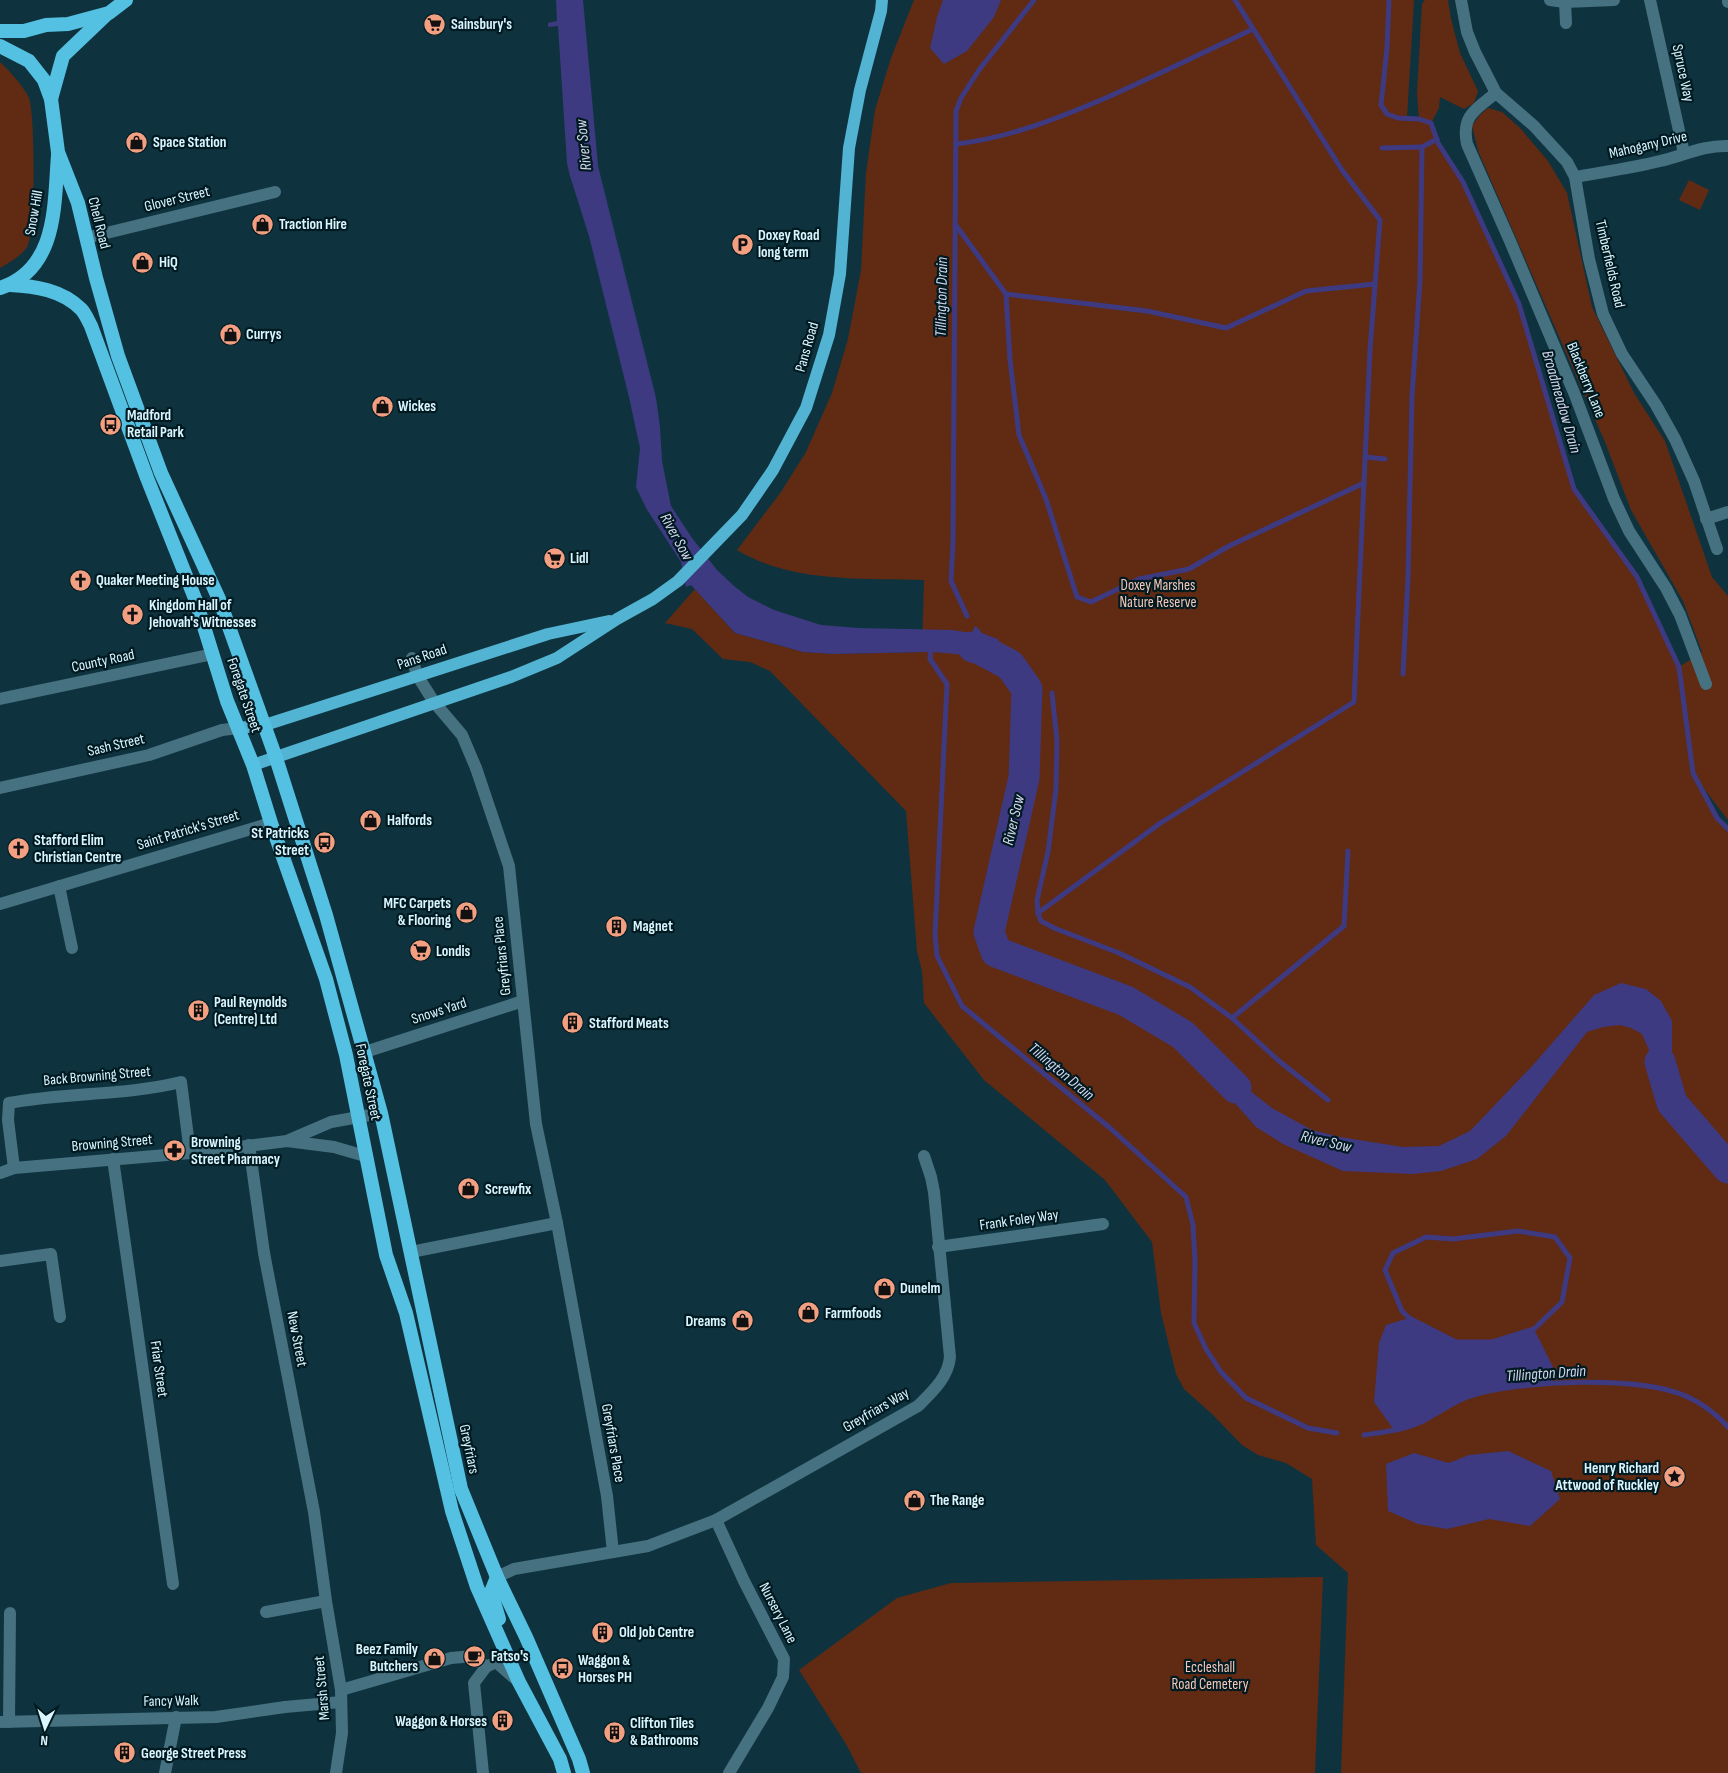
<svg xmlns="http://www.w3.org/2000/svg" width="1728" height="1773" viewBox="0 0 1728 1773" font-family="'Sofia Sans Condensed',sans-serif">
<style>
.green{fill:#612a13}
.water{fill:#3d3a82}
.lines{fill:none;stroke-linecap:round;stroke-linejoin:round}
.stream{stroke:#3d3a82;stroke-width:5}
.river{stroke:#3d3a82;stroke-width:31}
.minor{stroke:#467180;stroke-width:12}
.tertiary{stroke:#467180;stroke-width:12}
.primary{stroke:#52b4d2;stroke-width:12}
.trunk{stroke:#54c1e2;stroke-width:14}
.labels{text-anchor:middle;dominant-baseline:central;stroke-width:4.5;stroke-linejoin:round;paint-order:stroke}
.poi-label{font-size:15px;font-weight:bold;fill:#dbf5ff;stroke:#001a22;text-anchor:start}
.street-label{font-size:15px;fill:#dbf5ff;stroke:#001a22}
.park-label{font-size:15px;fill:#f7c8b6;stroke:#001a22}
.water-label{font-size:16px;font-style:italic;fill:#d5d7ed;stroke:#001a22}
</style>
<rect width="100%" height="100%" fill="#0f333e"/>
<g class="green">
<path d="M 914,0 L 1414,0 L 1407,118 L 1419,119 L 1417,93 L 1422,4 L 1425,0 L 1448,0 L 1451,19 L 1460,53 L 1478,91 L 1474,103 L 1464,109 L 1440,97 L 1439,108 L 1431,123 L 1438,143 L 1463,182 L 1519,304 L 1574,489 L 1637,577 L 1679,667 L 1702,652 L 1683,601 L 1631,510 L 1605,442 L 1479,153 L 1472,126 L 1480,115 L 1488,108 L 1502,112 L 1520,128 L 1548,161 L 1567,193 L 1592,307 L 1634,393 L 1665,441 L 1712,577 L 1728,596 L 1728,820 L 1695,777 L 1717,818 L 1728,829 L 1728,1773 L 1341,1773 L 1348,1573 L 1316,1545 L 1312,1479 L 1286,1463 L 1258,1455 L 1242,1445 L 1212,1414 L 1184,1389 L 1176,1374 L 1161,1313 L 1152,1242 L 1105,1180 L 984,1080 L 924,1003 L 922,971 L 917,951 L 906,811 L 770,671 L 750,662 L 723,659 L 692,629 L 665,623 L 695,589 L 735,633 L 803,652 L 834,654 L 922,652 L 924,580 C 862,578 792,583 737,550 L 781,492 L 806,452 L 832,393 L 848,339 L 861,270 L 866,173 L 875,110 L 891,58 Z"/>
<path d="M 0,62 C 8,69 25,88 29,98 C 35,113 36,234 27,247 C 21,256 9,263 0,268 Z"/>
<polygon points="1689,180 1709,190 1700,210 1679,200"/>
<polygon points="1323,1577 1315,1773 861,1773 846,1744 799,1670 897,1598 951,1583"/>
</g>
<g class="water">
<polygon points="556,0 583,0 598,166 656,398 660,427 662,461 671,506 692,538 717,570 734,586 748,597 774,610 821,625 858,628 952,630 972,633 975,626 977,627 983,634 998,639 1010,665 986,667 966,655 933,652 932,660 928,660 928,652 834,654 803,652 735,633 691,585 686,587 681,562 646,508 636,487 640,448 629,397 589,236 570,176 567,163 558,26 548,27 548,23 557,21"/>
<polygon points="943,0 1001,0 994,17 967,51 944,64 930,48 937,17"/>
<polygon points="1621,983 1646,989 1661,1001 1672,1021 1672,1103 1642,1034 1631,1028 1620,1025 1603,1027 1587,1032 1506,1136 1477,1159 1441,1171 1413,1174 1343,1171 1283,1144 1256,1127 1232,1100 1208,1058 1272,1108 1312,1130 1340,1137 1403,1147 1439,1146 1470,1131 1533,1065 1594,995"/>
<polygon points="1409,1318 1456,1342 1492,1342 1534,1329 1554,1369 1551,1384 1531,1385 1493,1390 1469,1396 1422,1421 1394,1430 1374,1402 1379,1343 1386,1325"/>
<polygon points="1508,1451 1551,1471 1560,1499 1530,1526 1489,1519 1447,1529 1418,1524 1388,1511 1386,1464 1414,1453 1449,1463 1469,1455"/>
</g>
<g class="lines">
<g class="stream">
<polyline points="1389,0 1387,48 1381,105 1387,114 1398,118 1419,119 1431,123 1438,143 1463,182 1519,304 1574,489 1637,577 1679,667 1693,773 1717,818 1728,829"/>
<path d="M 956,144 C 1009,138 1059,118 1108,97 C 1157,75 1205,52 1253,29"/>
<polyline points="1382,148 1422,147"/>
<polyline points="955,224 1006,294 1147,311 1226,328 1306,291 1375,284"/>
<polyline points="1006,294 1010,360 1019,435 1046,499 1077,597 1091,602 1139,579 1189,569 1229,546 1364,483"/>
<polyline points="1365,457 1385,459"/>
<polyline points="967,616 951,581 953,541 956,111 961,98 979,70 1034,0"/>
<polyline points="930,655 930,659 947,684 935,935 937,956 962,1006 1110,1128 1186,1197 1193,1225 1195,1261 1194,1323 1206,1349 1221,1372 1246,1398 1308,1428 1337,1433"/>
<polyline points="1403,674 1408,578 1412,396 1420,281 1422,147 1437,139"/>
<polyline points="1052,693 1057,741 1056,789 1048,852 1037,900 1038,913 1041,921 1054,928 1119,953 1190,987 1232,1018 1279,1061 1328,1100"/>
<polyline points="1038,913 1159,824 1354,702 1370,350 1380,220 1342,170 1235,0"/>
<polyline points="1232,1018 1344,926 1348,851"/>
<polygon points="1518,1231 1555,1237 1570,1258 1562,1302 1534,1329 1492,1342 1456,1342 1409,1318 1402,1311 1385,1270 1393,1253 1426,1237 1453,1239"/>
<path d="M 1364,1435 C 1383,1432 1405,1430 1423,1421 C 1439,1413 1453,1402 1470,1396 C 1519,1380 1642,1375 1688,1397 C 1703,1404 1717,1415 1728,1427"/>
</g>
<g class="river">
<polyline points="973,647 980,649 1010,665 1027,689 1024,778 989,932 996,952 1126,1001 1183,1035 1236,1088"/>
<polyline points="1660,1062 1672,1103 1728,1168"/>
</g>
<g class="minor">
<polyline points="1461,0 1467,32 1475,52 1496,93 1534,126 1567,162 1575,177 1589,259 1603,314 1622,354 1656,405 1675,439 1694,481 1717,549"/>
<polyline points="1550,0 1565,2 1614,0"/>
<polyline points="1650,0 1684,153"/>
<polyline points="1728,0 1728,2"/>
<polyline points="1565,2 1566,23"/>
<path d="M 1496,93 C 1476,109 1461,116 1467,144 L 1510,241 L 1575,395 L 1614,499 L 1629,531 L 1666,588 L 1680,615 L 1706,684"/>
<path d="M 1575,177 C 1603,172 1632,168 1660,161 C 1682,156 1704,145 1728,146"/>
<polyline points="86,238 275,192"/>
<polyline points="1706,519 1728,512"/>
<polyline points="0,699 213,654"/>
<polyline points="476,768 509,866 536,1124 557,1223 607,1496 613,1552"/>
<polyline points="0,788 149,755 222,730 238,728"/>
<polyline points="59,886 72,948"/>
<polyline points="0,904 271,823"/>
<polyline points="365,1052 523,1001"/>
<polyline points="249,1145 264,1253 314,1512 326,1601 341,1690 342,1733 336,1773"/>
<polyline points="113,1159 173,1584"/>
<path d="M 14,1168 L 8,1120 L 9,1103 C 66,1092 124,1096 181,1082 L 190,1153"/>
<polyline points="938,1247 1103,1224"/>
<polyline points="411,1252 557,1223"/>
<polyline points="0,1261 51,1254 60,1317"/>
<polyline points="716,1520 744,1581 784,1659 783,1677 768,1708 729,1773"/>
<path d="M 497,1577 L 514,1569 L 648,1546 L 716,1520 L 918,1406 C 932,1392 948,1378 950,1357 L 934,1192 L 931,1177 L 924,1156"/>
<polyline points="266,1612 326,1601"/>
<polyline points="341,1690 451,1658 474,1656 486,1667"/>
<polyline points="0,1722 216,1717 285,1707 341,1702"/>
<polyline points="9,1722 10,1613"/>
<polyline points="165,1773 176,1717"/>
<polyline points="483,1773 474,1683 486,1667 496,1662 519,1682"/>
</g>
<g class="tertiary">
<polyline points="412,658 417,675 434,702 462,735 476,768"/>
<polyline points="289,1140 331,1122 381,1113"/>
<polyline points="0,1173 14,1168 190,1153 287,1141 334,1147 365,1156"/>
</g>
<g class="primary">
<polyline points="238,728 265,725 548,634 609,621"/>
<polyline points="253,765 511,677 557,658 617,619 653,599 678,581 742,515 773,470 806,408 829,335 840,274 849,148 860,90 881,11 882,0"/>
</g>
<g class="trunk">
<polyline points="0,31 24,31 46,25 68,24 109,13 126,0"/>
<polyline points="0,46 29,61 44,80 51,99 58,152 78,203 96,278 118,356 161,473 219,599 276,758 326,915 381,1113 461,1489 497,1577 526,1637 579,1759 583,1773"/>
<polyline points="51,99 63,56 106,15"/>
<path d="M 10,285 C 35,286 62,290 81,309 C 85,313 88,320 91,326 L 147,478 L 196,601 L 227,701 L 253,765 L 271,823 L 326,979 L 346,1055 L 386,1255 L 406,1313 L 452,1511 L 477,1587 L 519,1682 L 560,1759 L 564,1773"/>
<path d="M 0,288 C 58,269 54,205 58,155"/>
<polyline points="497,1577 491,1592 499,1619"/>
</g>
</g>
<defs>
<symbol id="supermarket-disc" viewBox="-11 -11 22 22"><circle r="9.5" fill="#f2a081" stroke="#001a22"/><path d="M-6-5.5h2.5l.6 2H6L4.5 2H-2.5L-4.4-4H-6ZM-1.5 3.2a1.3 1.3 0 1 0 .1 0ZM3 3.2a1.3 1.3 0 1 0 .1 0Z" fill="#111"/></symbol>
<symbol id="shop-disc" viewBox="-11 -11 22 22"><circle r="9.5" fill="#f2a081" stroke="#001a22"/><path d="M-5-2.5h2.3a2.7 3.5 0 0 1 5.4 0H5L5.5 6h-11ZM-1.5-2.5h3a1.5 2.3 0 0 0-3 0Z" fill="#111"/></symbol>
<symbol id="parking-disc" viewBox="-11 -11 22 22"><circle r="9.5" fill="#f2a081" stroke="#001a22"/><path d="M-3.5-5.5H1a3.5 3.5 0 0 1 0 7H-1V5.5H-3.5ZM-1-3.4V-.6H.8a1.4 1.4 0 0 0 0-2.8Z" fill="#111"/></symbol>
<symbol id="bus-disc" viewBox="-11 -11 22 22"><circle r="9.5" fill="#f2a081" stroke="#001a22"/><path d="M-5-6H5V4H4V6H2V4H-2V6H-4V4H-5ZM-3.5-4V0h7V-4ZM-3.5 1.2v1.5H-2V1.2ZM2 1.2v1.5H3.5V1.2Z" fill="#111"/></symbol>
<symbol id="church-disc" viewBox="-11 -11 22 22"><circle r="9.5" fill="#f2a081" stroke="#001a22"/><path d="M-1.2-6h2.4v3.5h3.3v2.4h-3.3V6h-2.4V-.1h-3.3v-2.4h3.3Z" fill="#111"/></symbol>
<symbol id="building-disc" viewBox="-11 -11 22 22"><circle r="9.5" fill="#f2a081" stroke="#001a22"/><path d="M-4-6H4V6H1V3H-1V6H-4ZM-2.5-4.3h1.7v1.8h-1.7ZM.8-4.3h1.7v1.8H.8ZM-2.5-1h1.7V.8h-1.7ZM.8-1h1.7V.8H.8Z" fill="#111"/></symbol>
<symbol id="pharmacy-disc" viewBox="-11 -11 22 22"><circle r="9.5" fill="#f2a081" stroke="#001a22"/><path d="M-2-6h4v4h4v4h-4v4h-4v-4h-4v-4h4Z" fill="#111"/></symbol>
<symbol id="sight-disc" viewBox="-11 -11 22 22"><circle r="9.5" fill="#f2a081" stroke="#001a22"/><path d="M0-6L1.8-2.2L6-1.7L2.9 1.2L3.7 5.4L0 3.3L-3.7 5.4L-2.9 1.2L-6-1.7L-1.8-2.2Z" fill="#111"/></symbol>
<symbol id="cafe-disc" viewBox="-11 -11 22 22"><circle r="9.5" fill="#f2a081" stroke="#001a22"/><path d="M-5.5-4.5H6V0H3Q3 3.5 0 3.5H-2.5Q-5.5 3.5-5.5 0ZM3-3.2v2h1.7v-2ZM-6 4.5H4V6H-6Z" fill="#111"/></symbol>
</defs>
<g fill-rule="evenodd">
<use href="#supermarket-disc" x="422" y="12" width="25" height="25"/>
<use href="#shop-disc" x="124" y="130" width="25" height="25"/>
<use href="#shop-disc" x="250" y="212" width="25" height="25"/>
<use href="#parking-disc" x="730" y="232" width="25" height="25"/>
<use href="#shop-disc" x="130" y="250" width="25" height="25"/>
<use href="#shop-disc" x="218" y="322" width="25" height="25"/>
<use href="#shop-disc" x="370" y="394" width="25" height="25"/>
<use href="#bus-disc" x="98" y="412" width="25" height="25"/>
<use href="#supermarket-disc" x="542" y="546" width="25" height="25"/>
<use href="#church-disc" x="68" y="568" width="25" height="25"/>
<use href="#church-disc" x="120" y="602" width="25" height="25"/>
<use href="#shop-disc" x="358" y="808" width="25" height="25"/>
<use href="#bus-disc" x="312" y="830" width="25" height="25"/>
<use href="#church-disc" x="6" y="836" width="25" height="25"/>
<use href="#shop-disc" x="454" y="900" width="25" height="25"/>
<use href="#building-disc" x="604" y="914" width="25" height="25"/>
<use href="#supermarket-disc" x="408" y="938" width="25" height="25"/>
<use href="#building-disc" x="186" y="998" width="25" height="25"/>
<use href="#building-disc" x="560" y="1010" width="25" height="25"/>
<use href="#pharmacy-disc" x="162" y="1138" width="25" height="25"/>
<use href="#shop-disc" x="456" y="1176" width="25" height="25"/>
<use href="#shop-disc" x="872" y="1276" width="25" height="25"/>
<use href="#shop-disc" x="796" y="1300" width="25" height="25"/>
<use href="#shop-disc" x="730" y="1308" width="25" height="25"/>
<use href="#sight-disc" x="1662" y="1464" width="25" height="25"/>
<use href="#shop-disc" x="902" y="1488" width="25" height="25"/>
<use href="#building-disc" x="590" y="1620" width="25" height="25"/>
<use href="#cafe-disc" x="462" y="1644" width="25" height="25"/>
<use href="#shop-disc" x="422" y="1646" width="25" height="25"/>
<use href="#bus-disc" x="550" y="1656" width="25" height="25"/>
<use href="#building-disc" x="490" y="1708" width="25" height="25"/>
<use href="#building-disc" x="602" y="1720" width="25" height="25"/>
<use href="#building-disc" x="112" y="1740" width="25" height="25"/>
</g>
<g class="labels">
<g class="poi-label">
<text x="451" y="24">Sainsbury's</text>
<text x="153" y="142">Space Station</text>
<text x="279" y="224">Traction Hire</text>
<text x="758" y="235">Doxey Road<tspan x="758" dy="17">long term</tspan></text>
<text x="159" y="262">HiQ</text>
<text x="246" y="334">Currys</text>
<text x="398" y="406">Wickes</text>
<text x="127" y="415">Madford<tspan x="127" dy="17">Retail Park</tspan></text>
<text x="570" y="558">Lidl</text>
<text x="96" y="580">Quaker Meeting House</text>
<text x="149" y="605">Kingdom Hall of<tspan x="149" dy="17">Jehovah's Witnesses</tspan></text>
<text x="387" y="820">Halfords</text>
<text x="309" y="833" text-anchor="end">St Patricks<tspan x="309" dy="17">Street</tspan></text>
<text x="34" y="840">Stafford Elim<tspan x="34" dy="17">Christian Centre</tspan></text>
<text x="451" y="903" text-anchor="end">MFC Carpets<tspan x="451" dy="17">&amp; Flooring</tspan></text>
<text x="633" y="926">Magnet</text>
<text x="436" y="951">Londis</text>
<text x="214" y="1002">Paul Reynolds<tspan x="214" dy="17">(Centre) Ltd</tspan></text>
<text x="589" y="1023">Stafford Meats</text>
<text x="191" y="1142">Browning<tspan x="191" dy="17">Street Pharmacy</tspan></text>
<text x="485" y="1189">Screwfix</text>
<text x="900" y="1288">Dunelm</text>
<text x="825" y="1313">Farmfoods</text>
<text x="726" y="1321" text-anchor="end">Dreams</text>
<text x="1659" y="1468" text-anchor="end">Henry Richard<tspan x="1659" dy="17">Attwood of Ruckley</tspan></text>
<text x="930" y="1500">The Range</text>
<text x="619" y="1632">Old Job Centre</text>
<text x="418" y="1649" text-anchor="end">Beez Family<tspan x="418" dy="17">Butchers</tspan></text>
<text x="491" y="1656">Fatso's</text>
<text x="578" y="1660">Waggon &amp;<tspan x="578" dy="17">Horses PH</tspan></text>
<text x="487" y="1721" text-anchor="end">Waggon &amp; Horses</text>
<text x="630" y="1723">Clifton Tiles<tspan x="630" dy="17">&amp; Bathrooms</tspan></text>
<text x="141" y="1753">George Street Press</text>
</g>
<g class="street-label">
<text transform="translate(1683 73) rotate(78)">Spruce Way</text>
<text transform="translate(1648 145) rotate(-13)">Mahogany Drive</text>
<text transform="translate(177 199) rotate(-14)">Glover Street</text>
<text transform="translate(34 213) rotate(-80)">Snow Hill</text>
<text transform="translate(99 223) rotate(76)">Chell Road</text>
<text transform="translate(1610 264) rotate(77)">Timberfields Road</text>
<text transform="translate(807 347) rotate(-74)">Pans Road</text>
<text transform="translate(1586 380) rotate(68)">Blackberry Lane</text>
<text transform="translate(422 657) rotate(-19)">Pans Road</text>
<text transform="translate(103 661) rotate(-12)">County Road</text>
<text transform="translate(244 695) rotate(71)">Foregate Street</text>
<text transform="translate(116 745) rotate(-13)">Sash Street</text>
<text transform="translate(188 830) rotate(-17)">Saint Patrick's Street</text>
<text transform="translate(502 956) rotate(-96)">Greyfriars Place</text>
<text transform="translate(439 1011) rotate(-18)">Snows Yard</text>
<text transform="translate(97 1076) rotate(-5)">Back Browning Street</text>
<text transform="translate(368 1082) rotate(78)">Foregate Street</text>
<text transform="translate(112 1143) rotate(-5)">Browning Street</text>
<text transform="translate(1019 1220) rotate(-8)">Frank Foley Way</text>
<text transform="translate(297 1339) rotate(79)">New Street</text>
<text transform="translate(159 1369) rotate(82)">Friar Street</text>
<text transform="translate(876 1410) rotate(-30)">Greyfriars Way</text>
<text transform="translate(613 1443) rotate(80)">Greyfriars Place</text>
<text transform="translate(469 1449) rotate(78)">Greyfriars</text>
<text transform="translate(778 1613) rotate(63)">Nursery Lane</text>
<text transform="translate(322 1688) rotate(-95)">Marsh Street</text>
<text transform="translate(171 1701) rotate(-1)">Fancy Walk</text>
</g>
<g class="park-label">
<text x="1158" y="585">Doxey Marshes<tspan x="1158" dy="17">Nature Reserve</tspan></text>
<text x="1210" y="1667">Eccleshall<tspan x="1210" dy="17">Road Cemetery</tspan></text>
</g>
<g class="water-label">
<text transform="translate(584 145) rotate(-96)">River Sow</text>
<text transform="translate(942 297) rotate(-89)">Tillington Drain</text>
<text transform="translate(1561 402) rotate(74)">Broadmeadow Drain</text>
<text transform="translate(676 537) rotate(61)">River Sow</text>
<text transform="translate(1014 820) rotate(-77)">River Sow</text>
<text transform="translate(1061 1072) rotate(40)">Tillington Drain</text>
<text transform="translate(1326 1142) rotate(13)">River Sow</text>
<text transform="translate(1546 1374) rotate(-4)">Tillington Drain</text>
</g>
</g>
<g transform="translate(45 1728) rotate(184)" stroke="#001a22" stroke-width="4" paint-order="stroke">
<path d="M0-4L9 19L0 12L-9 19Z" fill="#dbf5ff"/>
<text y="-8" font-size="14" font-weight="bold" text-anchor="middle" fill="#dbf5ff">N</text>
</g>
</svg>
